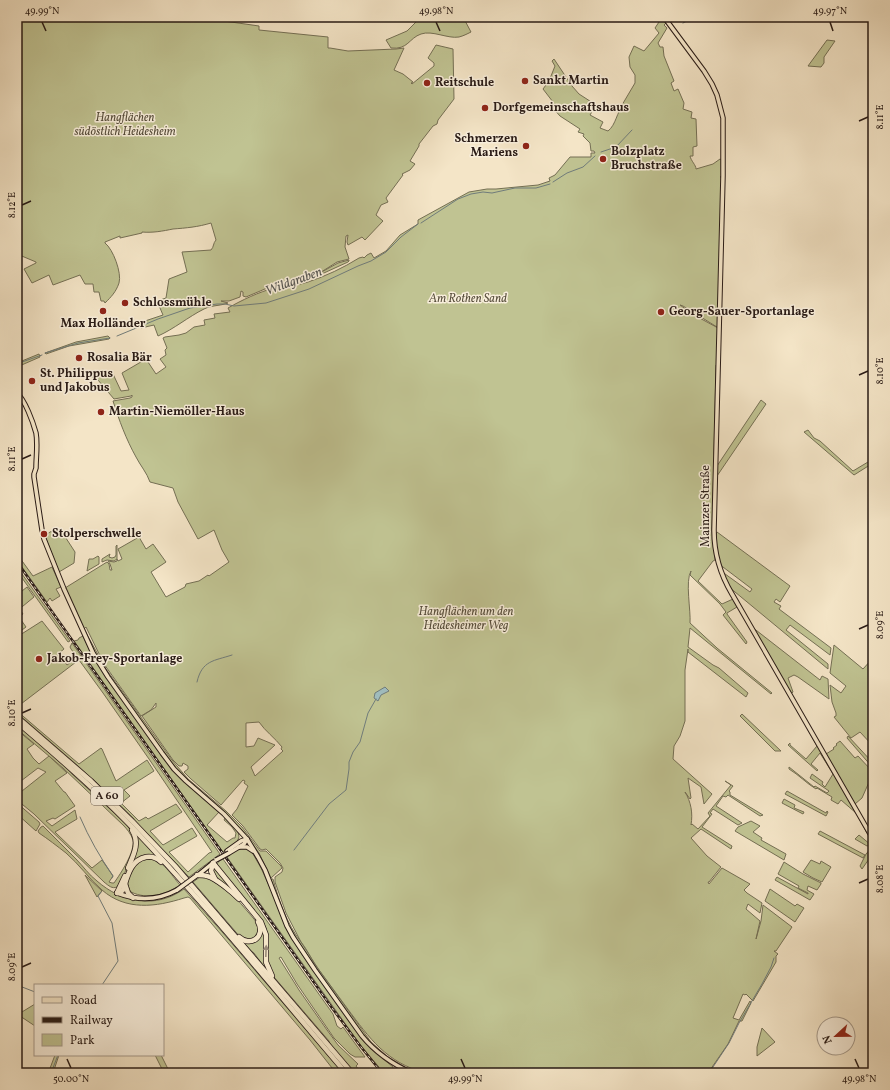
<svg xmlns="http://www.w3.org/2000/svg" width="890" height="1090" viewBox="0 0 890 1090" font-family="Vollkorn,serif">
<style>
.green{fill:#c0c392;stroke:#746f54;fill-rule:evenodd}
.water{fill:#a0bdbf;stroke:#707c7b}
.lines{fill:none;stroke-linecap:round;stroke-linejoin:round}
.stream{stroke:#707c7b;stroke-width:1}
.major-casing{stroke:#291b16;stroke-width:5.5}
.highway-casing{stroke:#291b16;stroke-width:6}
.major{stroke:#f4e5c7;stroke-width:3.5}
.highway{stroke:#f4e5c7;stroke-width:4.5}
.rail-casing{stroke:#291b16;stroke-width:2.5}
.rail{stroke:#f8eedb;stroke-width:1;stroke-dasharray:3;stroke-linecap:butt}
.major-bridge-casing{stroke:#291b16;stroke-width:5.5;stroke-linecap:butt}
.major-bridge{stroke:#f4e5c7;stroke-width:3.5}
.oneway{fill:#998a77}
.ticks{fill:none;stroke:#291b16;stroke-width:1.5}
.poi-dot{fill:#8f2418;stroke:#f8eedb;stroke-width:1.5}
.labels{text-anchor:middle;dominant-baseline:central;stroke-width:3;stroke-linejoin:round;paint-order:stroke}
.shield{fill:#f8eedb;stroke:#675a51;stroke-width:1}
.shield-label{font-size:11px;font-weight:bold;fill:#291b16}
.poi-label{font-size:12px;font-weight:bold;fill:#291b16;stroke:#f8eedb;text-anchor:start}
.park-label{font-size:12px;font-style:italic;fill:#564d3b;stroke:#f8eedb}
.street-label{font-size:12px;fill:#291b16;stroke:#f8eedb}
.water-label{font-size:13px;font-style:italic;fill:#535451;stroke:#f8eedb}
.neatline{fill:none;stroke:#291b16;stroke-width:1.5}
.ticks-label{font-size:10px;text-anchor:middle;fill:#291b16}
</style>
<rect width="100%" height="100%" fill="#f4e5c7"/>
<filter id="stains"><feTurbulence type="fractalNoise" baseFrequency=".005" numOctaves="4"/><feColorMatrix values="0 0 0 0 .2 0 0 0 0 .09 0 0 0 0 .02 0 0 0 .5 -.17"/></filter>
<radialGradient id="worn" r=".72"><stop offset=".6" stop-color="#630" stop-opacity="0"/><stop offset="1" stop-color="#630" stop-opacity=".3"/></radialGradient>
<g class="green">
<path d="M 17,17 L 196,17 L 259,26 L 259,30 L 328,37 L 328,48 L 330,48 L 348,51 L 396,49 L 404,48 L 394,70 L 403,74 L 413,82 L 411,83 L 412,84 L 434,66 L 434,63 L 428,58 L 436,45 L 453,49 L 454,99 L 438,120 L 437,124 L 433,126 L 419,144 L 419,146 L 410,161 L 415,164 L 410,170 L 402,174 L 403,175 L 386,198 L 388,202 L 381,205 L 376,215 L 383,221 L 365,240 L 362,237 L 348,245 L 347,242 L 348,235 L 346,236 L 345,247 L 349,259 L 337,262 L 318,274 L 338,263 L 349,260 L 349,261 L 348,262 L 313,278 L 272,286 L 246,297 L 243,296 L 243,292 L 241,291 L 240,297 L 229,301 L 221,301 L 228,303 C 220,306 212,305 204,309 C 188,317 174,329 158,336 L 154,325 L 141,328 L 139,323 L 163,315 L 157,301 L 166,298 L 169,279 L 187,272 L 182,252 L 211,250 C 214,247 213,243 216,240 L 211,223 C 198,227 186,228 173,229 C 163,231 153,233 142,232 L 142,233 L 120,238 L 120,236 L 105,242 L 105,243 C 113,249 122,273 119,283 C 116,292 111,297 105,303 L 104,301 L 101,301 L 99,292 L 94,292 L 93,284 L 85,284 L 80,275 L 53,285 L 49,275 L 32,283 L 24,269 L 36,263 L 36,262 L 17,254 L 17,247 L 19,244 L 17,242 Z"/>
<path d="M 422,17 L 463,17 L 471,32 C 467,34 463,36 459,37 C 448,39 432,30 421,34 C 409,38 408,50 391,48 L 386,40 L 407,31 L 420,18 Z"/>
<path d="M 654,17 L 662,17 L 666,23 L 664,25 L 667,28 L 658,43 L 660,47 L 663,47 L 664,56 L 674,81 L 671,83 L 674,91 L 678,89 L 684,103 L 683,109 L 692,112 L 691,118 L 696,119 L 697,146 L 693,147 L 693,156 L 690,156 C 691,161 696,165 696,169 L 713,164 L 720,159 L 722,160 L 722,176 L 720,177 L 722,177 L 718,324 L 717,327 L 683,306 L 680,305 L 694,315 L 718,328 L 717,364 L 716,365 L 714,453 L 715,459 L 714,460 L 712,530 L 715,560 L 713,561 L 698,581 L 722,604 L 733,599 L 737,607 L 727,613 L 727,614 L 747,642 L 746,644 L 723,615 L 726,612 L 720,604 L 690,575 L 691,571 C 685,581 691,611 690,623 L 717,648 L 772,693 L 771,694 L 690,628 L 688,647 L 713,665 L 719,668 L 748,693 L 746,697 L 688,652 L 688,649 L 685,670 L 685,721 L 680,736 L 674,746 L 673,759 L 712,794 L 704,804 L 701,787 L 688,778 L 691,798 L 690,799 L 685,792 C 691,802 693,813 691,825 L 692,824 L 698,829 L 710,816 L 708,813 L 731,785 L 725,781 L 733,786 L 729,791 L 730,792 L 730,795 L 763,815 L 760,816 L 728,795 L 726,797 L 723,796 L 716,806 L 742,823 L 738,825 L 713,809 L 710,813 L 712,814 L 702,827 L 732,846 L 731,849 L 701,829 L 691,838 L 707,856 L 721,867 L 709,882 L 708,882 L 709,884 L 722,868 L 750,884 L 744,890 L 747,893 L 762,903 L 760,913 L 748,904 L 746,909 L 760,921 L 756,939 L 761,921 L 763,905 L 792,927 L 776,951 L 774,951 L 778,954 L 776,956 L 776,962 L 753,1001 L 746,994 L 745,995 L 743,994 L 733,1018 L 739,1020 L 750,1001 L 751,1003 L 742,1021 L 739,1021 L 728,1044 L 708,1073 L 425,1073 C 386,1062 370,1039 347,1008 C 336,993 325,978 314,963 C 310,956 306,948 301,942 L 319,970 L 371,1042 L 388,1057 L 405,1067 L 421,1073 C 404,1073 383,1056 372,1045 C 358,1032 348,1014 337,999 C 320,975 301,951 288,925 C 281,911 276,895 271,879 L 273,879 C 279,901 287,924 301,942 L 286,913 L 275,882 L 275,877 L 282,872 L 283,868 L 280,863 L 266,849 L 262,850 L 260,849 L 243,826 L 232,815 L 237,809 L 248,786 L 244,783 L 245,781 L 243,780 L 221,805 L 191,779 L 184,772 L 188,769 L 188,766 L 183,763 L 182,766 L 179,766 L 173,760 L 142,716 L 156,707 L 156,703 L 151,710 L 141,716 L 104,664 L 86,627 L 84,629 L 65,588 L 107,562 L 109,564 L 110,570 L 112,570 L 110,564 L 108,561 L 114,562 L 117,561 L 117,559 L 114,561 L 107,560 L 102,562 L 102,559 L 110,554 L 109,557 L 112,558 L 115,557 L 116,555 L 116,546 L 117,545 L 117,559 L 118,561 L 122,559 L 118,549 L 139,537 L 146,549 L 153,544 L 166,562 L 151,572 L 166,597 L 185,587 L 186,584 L 199,581 L 208,575 L 209,576 L 229,562 L 222,550 L 214,530 L 198,539 L 178,502 L 173,488 L 150,482 C 147,473 140,465 136,457 C 126,439 119,420 113,401 L 130,398 L 132,397 L 132,395 L 131,396 L 114,399 L 98,380 L 93,380 L 92,377 L 113,374 L 121,391 L 129,390 L 122,373 L 146,359 L 156,374 L 166,367 L 160,359 L 166,355 L 165,350 L 167,348 L 163,338 L 165,337 L 179,335 L 186,333 L 194,327 L 205,325 L 204,320 L 215,318 L 214,314 L 230,312 L 228,308 C 242,300 259,292 274,288 C 285,285 297,286 308,282 C 326,276 343,268 359,258 L 363,257 L 364,258 L 367,255 L 371,253 L 374,258 L 386,251 L 400,235 L 418,224 L 418,220 L 469,192 L 487,189 L 496,189 L 538,185 L 550,181 L 549,178 L 555,175 L 570,157 L 591,157 L 591,153 L 595,153 L 594,151 L 591,151 L 590,143 L 583,136 L 584,134 L 578,132 L 580,129 L 560,116 L 552,107 L 553,102 L 543,89 L 549,81 L 555,66 L 552,61 L 554,59 L 572,86 L 579,94 L 596,105 L 590,115 L 603,122 L 600,128 L 608,131 C 616,125 617,111 623,106 L 622,105 L 635,83 L 635,75 L 630,67 L 629,57 L 634,46 L 644,51 L 659,33 L 655,28 L 659,22 ZM 259,722 C 265,731 275,738 282,747 L 281,749 L 283,751 L 255,776 L 251,767 L 275,745 L 258,738 L 254,746 L 246,747 L 246,723 Z"/>
<polygon points="827,40 835,41 824,57 824,63 821,67 808,66"/>
<polygon points="108,336 110,338 109,339 69,346 46,354 45,353 76,342"/>
<polygon points="39,354 40,357 17,367 17,363"/>
<polygon points="761,400 766,404 717,476 717,466"/>
<polygon points="808,430 814,438 820,441 853,471 873,459 873,463 854,475 804,432"/>
<polygon points="56,530 62,532 75,552 74,563 59,572 45,536 50,532"/>
<polygon points="717,532 790,586 780,602 776,599 774,602 781,606 779,609 831,648 830,655 790,625 786,630 828,664 828,669 729,587 721,571 750,592 752,589 719,564 717,552 716,535"/>
<polygon points="17,554 33,576 52,567 61,587 56,589 60,596 52,601 50,598 47,602 17,560"/>
<polygon points="98,556 99,557 99,564 87,571 89,559 93,559"/>
<polygon points="17,567 70,641 68,642 17,571"/>
<polygon points="27,587 34,597 17,611 17,595"/>
<polygon points="21,611 23,614 19,617 26,627 18,633 20,635 42,621 64,649 58,654 67,665 74,660 76,662 17,707 17,615"/>
<polygon points="752,627 820,680 822,676 828,679 829,699 798,677 794,675 788,678 793,692 791,694"/>
<polygon points="85,631 106,669 172,760 188,779 226,811 242,827 260,851 266,851 281,866 282,868 271,878 259,853 244,832 211,800 187,780 175,767 162,751 109,676 94,651"/>
<path d="M 83,636 L 91,653 L 158,751 L 168,763 L 219,811 L 238,831 L 239,837 L 237,842 L 223,852 L 74,641 L 78,640 L 79,638 ZM 219,812 L 225,818 L 224,820 L 232,827 L 236,833 L 235,838 L 233,838 L 227,842 L 207,825 Z"/>
<polygon points="72,643 220,854 189,877 104,790 77,765 17,713 17,711 79,764 101,748 102,749 116,781 147,760 154,771 124,790 130,796 121,803 139,821 146,817 148,819 176,804 182,812 150,831 163,845 192,828 197,836 169,852 188,872 209,853 212,852 149,759 103,693 71,649 70,647"/>
<polygon points="834,645 863,669 872,659 873,660 873,698 872,700 873,700 873,746 860,732 851,738 834,717 836,716 836,713 832,702 830,685 841,693 846,686 830,673"/>
<polygon points="742,714 781,751 775,751 740,716"/>
<path d="M 17,725 L 66,766 L 72,774 L 125,823 C 129,828 133,833 134,839 C 136,849 123,879 117,887 C 112,889 109,886 104,882 L 34,814 L 17,800 L 17,795 L 46,772 L 38,768 L 17,784 L 17,730 L 34,744 L 27,749 L 33,758 L 39,764 L 49,756 L 67,773 L 55,781 L 64,792 L 65,792 L 75,806 L 55,819 L 53,818 L 46,821 L 52,826 L 75,810 L 77,819 L 55,832 L 92,868 L 102,860 L 113,876 L 109,882 L 112,883 L 114,883 C 121,873 135,852 133,840 C 131,834 127,829 123,825 L 63,768 L 17,729 Z"/>
<path d="M 808,730 L 809,731 L 871,837 L 868,835 L 856,813 L 841,800 L 838,804 L 831,800 L 832,797 L 817,788 L 816,789 C 806,783 799,775 789,769 L 789,767 L 814,787 L 815,786 L 827,793 L 829,791 L 810,778 L 812,774 L 823,782 L 822,784 L 825,787 L 833,774 L 820,753 L 811,764 L 818,770 L 817,771 L 788,745 L 790,743 L 790,745 L 806,759 L 817,746 Z"/>
<polygon points="848,736 873,763 873,773 862,798 855,804 826,754 834,749 833,748 837,745 836,744 840,741 855,758 858,756 871,770 873,768 847,738"/>
<polygon points="787,791 826,813 827,811 828,812 826,816 785,794"/>
<polygon points="784,799 795,805 794,808 804,812 803,814 782,803"/>
<polygon points="17,803 39,822 40,824 36,831 17,814"/>
<polygon points="751,821 760,826 753,832 762,838 761,840 786,854 784,860 735,831 738,827"/>
<path d="M 43,826 C 54,837 65,848 76,859 C 83,866 89,875 97,881 C 122,903 156,909 184,889 L 223,933 L 343,1073 L 336,1073 L 310,1040 L 190,898 L 188,897 L 184,898 C 156,907 126,911 102,890 C 89,879 79,864 66,853 C 57,846 48,839 39,833 L 38,831 L 41,827 Z"/>
<polygon points="820,831 865,855 863,858 818,834"/>
<polygon points="135,832 159,859 147,856 130,868 133,861"/>
<polygon points="859,835 871,845 867,846 855,839"/>
<polygon points="873,846 873,861 869,859 862,869 860,866 866,854"/>
<polygon points="239,848 247,848 253,854 261,868 294,941 302,954 368,1045 382,1058 393,1067 392,1073 384,1073 361,1046 227,857"/>
<path d="M 148,859 C 163,859 171,875 180,885 C 165,895 148,900 131,892 C 124,882 130,870 138,862 C 141,860 145,860 148,859 Z"/>
<polygon points="223,859 333,1014 337,1026 341,1029 343,1027 365,1057 355,1057 350,1054 334,1038 297,984 281,957 279,958 299,990 327,1030 338,1045 358,1064 356,1066 361,1073 355,1073 331,1046 329,1041 274,977 270,970 267,957 268,940 266,928 262,920 218,868 217,864 219,861"/>
<polygon points="811,860 820,864 821,861 831,867 822,882 813,878 803,872"/>
<polygon points="784,862 803,874 821,883 821,884 817,890 808,886 807,890 814,894 810,900 775,880 777,877 808,894 808,893 798,888 799,886 778,874"/>
<polygon points="213,867 214,867 242,900 218,879 214,874"/>
<polygon points="85,875 102,891 97,897"/>
<polygon points="200,877 209,878 236,898 254,919 258,925 258,934 251,941 241,938 193,882"/>
<polygon points="770,889 795,906 797,904 804,908 795,922 765,901"/>
<polygon points="264,929 268,972 254,953 250,950 241,940 252,942"/>
<polygon points="35,1004 35,1026 20,1016 17,1017 17,1015"/>
<polygon points="762,1028 775,1042 757,1056 757,1047"/>
<polygon points="55,1055 59,1055 53,1073 46,1073 49,1071"/>
<polygon points="155,1055 161,1055 170,1073 164,1073"/>
</g>
<polygon class="water" points="385,687 389,691 381,695 378,701 374,698 375,693"/>
<g class="lines">
<g class="stream">
<polyline points="689,20 693,17"/>
<polyline points="683,23 687,21"/>
<polyline points="601,152 616,147 632,130"/>
<polyline points="553,182 567,173 583,167 595,156"/>
<polyline points="421,223 458,199 471,194 483,192 492,193 515,188 536,188 550,184"/>
<polyline points="117,336 158,319 190,308 217,304 225,304 234,306 266,303 309,289 358,266 371,261 386,252 401,237 418,224"/>
<polyline points="45,353 78,343 110,338"/>
<polyline points="17,365 22,362 42,355"/>
<path d="M 197,682 C 202,660 214,661 232,655"/>
<path d="M 80,817 C 89,838 100,857 113,876 L 112,878"/>
<polyline points="294,850 329,804 346,790 349,769 349,762 353,752 360,742 368,713 376,699"/>
<polyline points="101,892 98,896 112,923 118,961 102,985"/>
<polyline points="17,985 35,992"/>
<polyline points="51,1073 58,1055"/>
<polyline points="709,1073 729,1043 739,1023 762,984 771,967 774,958"/>
</g>
<defs>
<g id="major">
<path d="M 664,17 L 704,71 L 712,84 L 717,95 L 723,118 L 723,176 L 714,530 C 714,554 720,574 732,594 L 873,839"/>
<path d="M 17,393 C 25,400 33,422 36,433 C 38,444 36,457 36,468 L 34,474 L 34,477 L 42,530 L 44,539 L 64,589 L 93,653 L 108,677 L 162,753 L 174,769 L 186,781 L 224,814 L 247,839 L 258,857 L 265,870 L 287,926 L 293,937 L 315,970 L 362,1036 C 376,1053 392,1064 412,1073"/>
<polyline points="238,847 247,847 253,851"/>
<polyline points="227,851 241,841 247,839"/>
<polyline points="229,853 244,844 247,839"/>
<polyline points="198,875 214,862"/>
<path d="M 117,893 C 138,901 157,901 177,890"/>
</g>
<g id="highway">
<polyline points="17,717 91,781 132,821 175,866 352,1073"/>
<path d="M 17,722 C 56,755 94,788 129,824 C 205,903 274,989 346,1073"/>
<polyline points="213,863 261,922 266,935 266,962 272,976"/>
<polyline points="213,863 211,871 215,879"/>
<path d="M 128,868 C 134,854 140,843 132,830"/>
<path d="M 197,875 C 201,875 204,875 207,876 C 216,878 233,893 239,899"/>
<polyline points="125,884 128,893 133,898"/>
<path d="M 117,893 L 121,892 L 123,890 C 127,878 130,860 146,857 C 152,856 157,858 161,862"/>
<polyline points="117,893 125,876"/>
<path d="M 239,937 C 251,948 266,936 258,922"/>
</g>
</defs>
<use href="#major" class="major-casing"/>
<use href="#highway" class="highway-casing"/>
<use href="#major" class="major"/>
<use href="#highway" class="highway"/>
<defs>
<polyline id="rail" points="17,562 332,1008 361,1047 382,1073"/>
</defs>
<use href="#rail" class="rail-casing"/>
<use href="#rail" class="rail"/>
<defs>
<g id="major-bridge">
<polyline points="216,860 229,853"/>
<polyline points="177,890 196,876"/>
</g>
</defs>
<use href="#major-bridge" class="major-bridge-casing"/>
<use href="#major-bridge" class="major-bridge"/>
</g>
<defs><path id="oneway-solid" d="M-6-.8H1V-3.2L6.5 0L1 3.2V.8H-6Z"/></defs>
<use class="oneway" href="#oneway-solid" transform="translate(266 951) rotate(-88)"/>
<path class="ticks" d="M 42,22 L 46,31M 436,22 L 440,31M 830,22 L 833,31M 859,121 L 868,117M 22,205 L 31,201M 859,375 L 868,371M 22,459 L 31,455M 859,629 L 868,625M 22,713 L 31,709M 859,883 L 868,879M 22,967 L 31,963M 67,1059 L 71,1068M 461,1059 L 465,1068M 855,1059 L 859,1068"/>
<g class="poi-dot">
<circle cx="525" cy="81" r="4"/>
<circle cx="427" cy="83" r="4"/>
<circle cx="485" cy="108" r="4"/>
<circle cx="526" cy="146" r="4"/>
<circle cx="603" cy="159" r="4"/>
<circle cx="125" cy="303" r="4"/>
<circle cx="103" cy="311" r="4"/>
<circle cx="661" cy="312" r="4"/>
<circle cx="79" cy="358" r="4"/>
<circle cx="32" cy="381" r="4"/>
<circle cx="101" cy="412" r="4"/>
<circle cx="44" cy="534" r="4"/>
<circle cx="39" cy="659" r="4"/>
</g>
<g class="labels">
<rect class="shield" x="91" y="787" width="32" height="18" rx="3"/>
<g class="shield-label">
<text x="107" y="796">A 60</text>
</g>
<g class="poi-label">
<text x="533" y="81">Sankt Martin</text>
<text x="435" y="83">Reitschule</text>
<text x="493" y="108">Dorfgemeinschaftshaus</text>
<text x="518" y="139" text-anchor="end">Schmerzen<tspan x="518" dy="14">Mariens</tspan></text>
<text x="611" y="152">Bolzplatz<tspan x="611" dy="14">Bruchstraße</tspan></text>
<text x="133" y="303">Schlossmühle</text>
<text x="669" y="312">Georg-Sauer-Sportanlage</text>
<text x="103" y="324" text-anchor="middle">Max Holländer</text>
<text x="87" y="358">Rosalia Bär</text>
<text x="40" y="374">St. Philippus<tspan x="40" dy="14">und Jakobus</tspan></text>
<text x="109" y="412">Martin-Niemöller-Haus</text>
<text x="52" y="534">Stolperschwelle</text>
<text x="47" y="659">Jakob-Frey-Sportanlage</text>
</g>
<g class="park-label">
<text x="125" y="118">Hangflächen<tspan x="125" dy="14">südöstlich Heidesheim</tspan></text>
<text x="468" y="299">Am Rothen Sand</text>
<text x="466" y="612">Hangflächen um den<tspan x="466" dy="14">Heidesheimer Weg</tspan></text>
</g>
<g class="street-label">
<text transform="translate(706 506) rotate(-90)">Mainzer Straße</text>
</g>
<g class="water-label">
<text transform="translate(294 282) rotate(-20)">Wildgraben</text>
</g>
</g>
<rect width="890" height="1090" fill="none" stroke="#f4e5c7" stroke-width="44"/>
<rect x="34" y="984" width="130" height="72" fill="#f8eedb" stroke="#a59a8c"/>
<rect x="42" y="997" width="20" height="6" fill="#f4e5c7" stroke="#a59a8c"/>
<text x="70" y="1004" font-size="12" fill="#291b16">Road</text>
<rect x="42" y="1017" width="20" height="6" fill="#291b16" stroke="#a59a8c"/>
<text x="70" y="1024" font-size="12" fill="#291b16">Railway</text>
<rect x="42" y="1034" width="20" height="12" fill="#c0c392" stroke="#a59a8c"/>
<text x="70" y="1044" font-size="12" fill="#291b16">Park</text>
<g transform="translate(836 1036) rotate(248)"><circle r="19" fill="#f8eedb" stroke="#a59a8c"/>
<path d="M0-3L7 15L0 10L-7 15Z" fill="#8f2418"/>
<text y="-6" font-size="11" font-weight="bold" text-anchor="middle" fill="#291b16">N</text>
</g>
<rect x="22" y="22" width="846" height="1046" class="neatline"/>
<g class="ticks-label">
<text x="42" y="14">49.99°N</text>
<text x="436" y="14">49.98°N</text>
<text x="830" y="14">49.97°N</text>
<text transform="translate(879 117) rotate(-90)" y="4">8.11°E</text>
<text transform="translate(11 205) rotate(-90)" y="4">8.12°E</text>
<text transform="translate(879 371) rotate(-90)" y="4">8.10°E</text>
<text transform="translate(11 459) rotate(-90)" y="4">8.11°E</text>
<text transform="translate(879 625) rotate(-90)" y="4">8.09°E</text>
<text transform="translate(11 713) rotate(-90)" y="4">8.10°E</text>
<text transform="translate(879 879) rotate(-90)" y="4">8.08°E</text>
<text transform="translate(11 967) rotate(-90)" y="4">8.09°E</text>
<text x="71" y="1082">50.00°N</text>
<text x="465" y="1082">49.99°N</text>
<text x="859" y="1082">49.98°N</text>
</g>
<rect width="100%" height="100%" filter="url(#stains)"/>
<rect width="100%" height="100%" fill="url(#worn)"/>
</svg>
